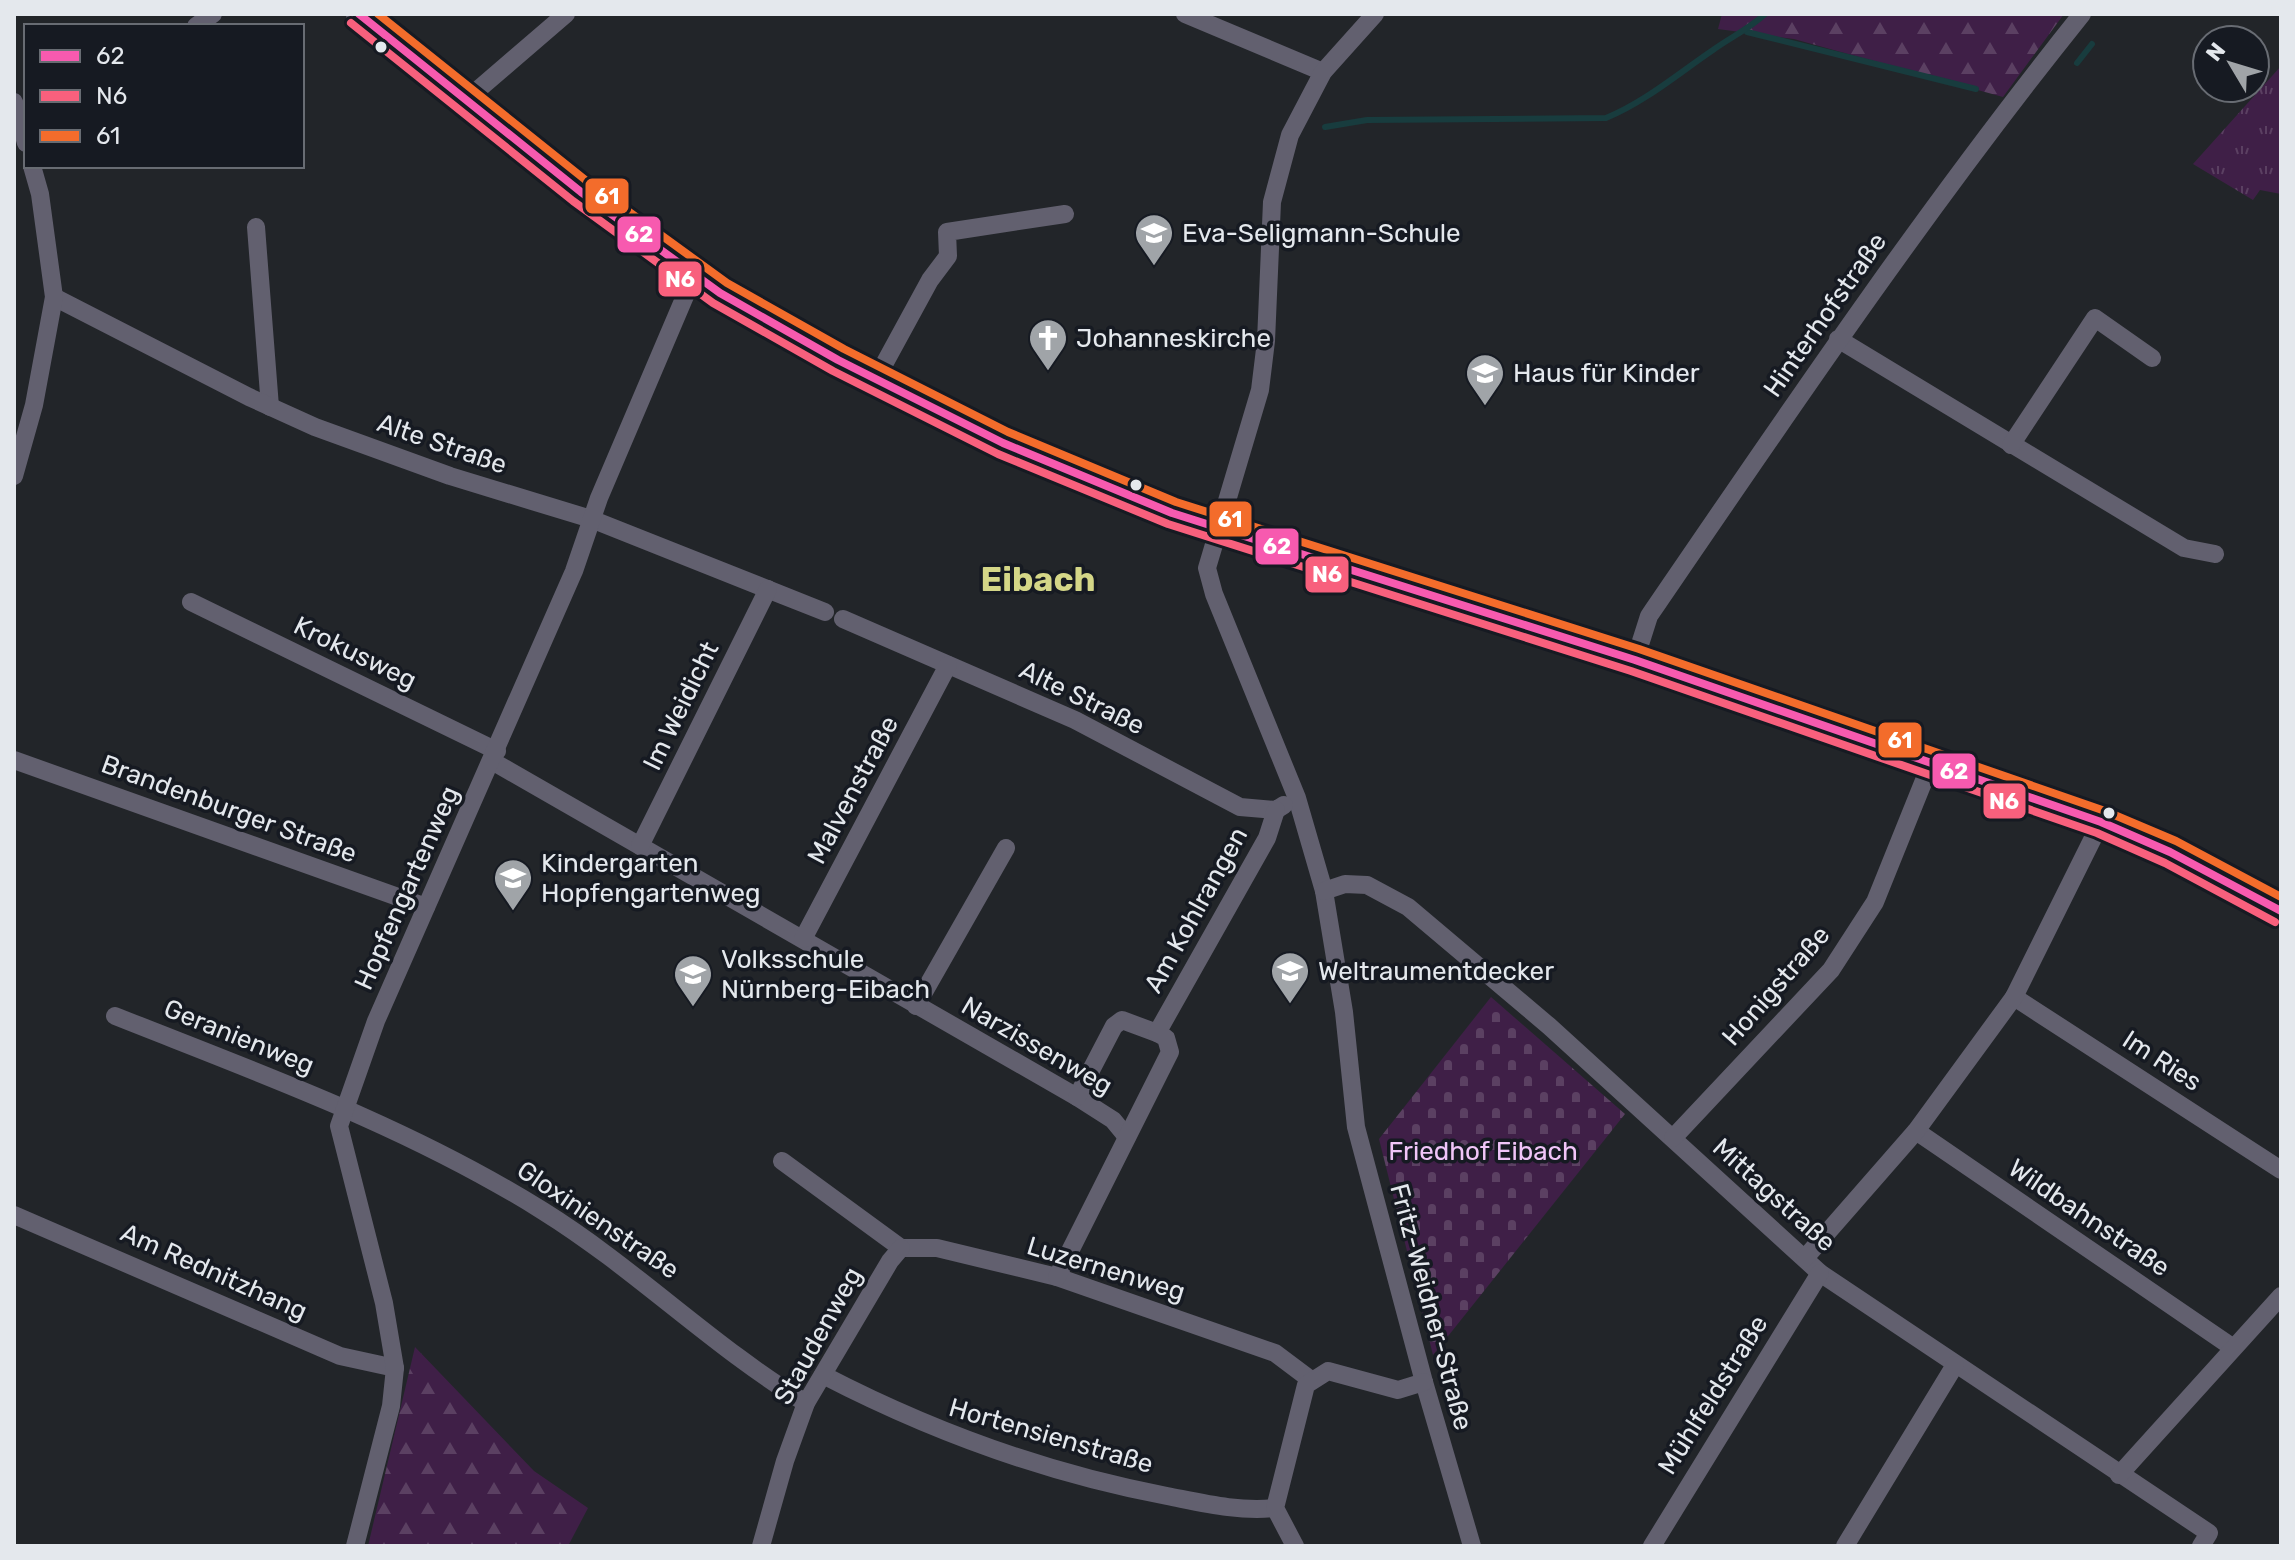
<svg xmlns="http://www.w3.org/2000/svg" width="2295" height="1560" viewBox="0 0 2295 1560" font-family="Rubik,sans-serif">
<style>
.grass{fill:url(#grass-tufts)}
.forest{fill:url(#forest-firs)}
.cemetery{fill:url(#cemetery-stones)}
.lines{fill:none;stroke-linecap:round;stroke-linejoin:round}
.stream{stroke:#183c3e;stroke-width:6}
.street{stroke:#62606f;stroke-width:18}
.primary{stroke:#636071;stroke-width:26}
.bus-1-casing{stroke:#161a22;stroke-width:14}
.bus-2-casing{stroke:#161a22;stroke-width:14}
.bus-3-casing{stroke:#161a22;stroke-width:14}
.bus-1{stroke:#f75aaf;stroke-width:8}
.bus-2{stroke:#f8607d;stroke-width:8}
.bus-3{stroke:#f36c2b;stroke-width:8}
.bus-dot{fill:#e4e8ed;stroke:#161a22;stroke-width:3}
.labels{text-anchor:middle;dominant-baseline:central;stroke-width:7;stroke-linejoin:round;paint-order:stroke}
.poi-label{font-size:26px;fill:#e4e8ed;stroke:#161a22;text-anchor:start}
.street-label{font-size:26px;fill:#e4e8ed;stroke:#161a22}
.park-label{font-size:26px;fill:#f0c5f8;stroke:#161a22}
.district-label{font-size:34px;font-weight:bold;fill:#d4d687;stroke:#161a22}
.line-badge{stroke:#161a22;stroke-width:3}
.badge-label{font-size:22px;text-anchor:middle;font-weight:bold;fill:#fff}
</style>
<defs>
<pattern id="grass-tufts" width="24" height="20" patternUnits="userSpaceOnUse" patternTransform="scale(2)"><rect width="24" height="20" fill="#3f1f47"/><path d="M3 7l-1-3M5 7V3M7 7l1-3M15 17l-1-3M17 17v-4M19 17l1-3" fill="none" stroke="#5b4062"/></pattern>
<pattern id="forest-firs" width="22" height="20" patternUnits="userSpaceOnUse" patternTransform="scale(2)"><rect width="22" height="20" fill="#3f1f47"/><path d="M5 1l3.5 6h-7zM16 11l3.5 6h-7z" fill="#5b4062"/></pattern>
<pattern id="cemetery-stones" width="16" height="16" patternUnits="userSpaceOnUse" patternTransform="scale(2)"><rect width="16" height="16" fill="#3f1f47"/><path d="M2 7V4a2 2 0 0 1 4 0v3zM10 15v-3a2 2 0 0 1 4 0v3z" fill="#5b4062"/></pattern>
</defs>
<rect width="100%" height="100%" fill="#222529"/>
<polygon class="grass" points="2281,66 2281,194 2260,190 2253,200 2193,164"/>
<g class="forest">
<polygon points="1722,14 2064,14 2003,97 1794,39 1718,29"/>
<polygon points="415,1347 534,1471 588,1508 568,1546 368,1546"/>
</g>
<polygon class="cemetery" points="1491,997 1625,1114 1433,1355 1379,1139"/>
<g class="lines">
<g class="stream">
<polyline points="1747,32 1976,89"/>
<polyline points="2077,63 2092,44"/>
<path d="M 1325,127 L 1367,120 L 1606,118 C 1645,102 1679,73 1713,50 C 1731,37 1749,29 1765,14"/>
</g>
<g class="street">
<polyline points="1185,14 1323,72"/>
<polyline points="1375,14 1323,72 1290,135 1272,202 1266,341 1260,390 1207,568 1214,594 1297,798 1324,891 1344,1012 1356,1127 1424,1382 1472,1546"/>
<polyline points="196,26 213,14"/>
<polyline points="466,100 566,14"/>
<polyline points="14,102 26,143"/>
<polyline points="256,227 270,407"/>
<polyline points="54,297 249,397 315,427 450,476 591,519 825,612"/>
<polyline points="1838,339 2184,548 2215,554"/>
<polyline points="876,379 930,280 948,256 947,232 1065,214"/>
<polyline points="2011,445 2095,318 2152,358"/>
<polyline points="14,476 34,405 54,297 40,194 32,166"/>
<polyline points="191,602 497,751"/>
<polyline points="843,619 1075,720 1240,807 1276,810 1284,805"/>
<path d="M 1635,660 L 1649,616 C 1789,411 1927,207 2082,14"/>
<polyline points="14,760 426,907"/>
<polyline points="492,761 1077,1097 1113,1120 1127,1137"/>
<polyline points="640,846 768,589"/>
<polyline points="1324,891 1345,884 1367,885 1408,907 1549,1026 1820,1273 2209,1533 2201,1546"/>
<polyline points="803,939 948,665"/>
<polyline points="2014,997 2281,1170"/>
<polyline points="916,1006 1006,848"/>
<path d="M 115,1016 C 261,1074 409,1127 543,1211 C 636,1269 713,1347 806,1403"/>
<polyline points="1077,1097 1114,1026 1122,1020 1157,1033"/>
<polyline points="1916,1131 2232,1347"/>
<polyline points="1673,1138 1831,970 1875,902 1931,763"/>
<polyline points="782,1161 901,1248 937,1248 1057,1277 1275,1353 1311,1380"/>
<polyline points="14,1215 340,1356 395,1368"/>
<polyline points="1805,1258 1916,1131 2014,997 2101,822"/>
<polyline points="1057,1277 1170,1052 1166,1038 1157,1033 1267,838 1276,810"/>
<path d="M 823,1375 C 933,1432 1045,1473 1167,1496 C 1203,1503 1239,1512 1275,1508"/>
<polyline points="2119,1475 2281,1296"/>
<polyline points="355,1546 391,1406 395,1368 384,1303 339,1126 376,1021 574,571 599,498 694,275"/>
<polyline points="761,1546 785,1461 806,1403 890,1261 901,1248"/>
<polyline points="1295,1546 1275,1508 1306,1385 1328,1371 1398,1390 1424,1382"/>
<polyline points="1652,1546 1820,1273"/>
<polyline points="1845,1546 1955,1365"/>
</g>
<polyline class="primary" points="359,14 581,192 720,293 838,360 1003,443 1172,513 1635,660 2101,822 2170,852 2281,911"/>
<defs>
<polyline id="bus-1" points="359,14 581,192 720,293 838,360 1003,443 1172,513 1635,660 2101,822 2170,852 2281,911"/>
<polyline id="bus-2" points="351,23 573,201 713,303 833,371 998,454 1168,524 1631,671 2097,833 2165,863 2275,922"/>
<polyline id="bus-3" points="378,14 588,182 727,283 844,349 1008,432 1176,502 1639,649 2105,811 2176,841 2281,897"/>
</defs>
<use href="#bus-1" class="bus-1-casing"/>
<use href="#bus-2" class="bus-2-casing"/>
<use href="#bus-3" class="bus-3-casing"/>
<use href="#bus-1" class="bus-1"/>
<use href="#bus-2" class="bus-2"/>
<use href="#bus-3" class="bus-3"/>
</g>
<defs>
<symbol id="school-pin" viewBox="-11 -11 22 30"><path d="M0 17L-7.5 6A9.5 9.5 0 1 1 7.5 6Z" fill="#a0a4a8" stroke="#161a22"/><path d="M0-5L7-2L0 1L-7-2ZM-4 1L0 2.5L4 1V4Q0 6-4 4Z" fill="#fff"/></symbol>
<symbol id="church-pin" viewBox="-11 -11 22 30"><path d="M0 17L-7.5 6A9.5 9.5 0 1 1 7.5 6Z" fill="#a0a4a8" stroke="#161a22"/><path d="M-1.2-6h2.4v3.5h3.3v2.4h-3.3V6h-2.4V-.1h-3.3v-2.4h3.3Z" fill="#fff"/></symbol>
</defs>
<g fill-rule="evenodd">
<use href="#school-pin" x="1132" y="211" width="44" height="60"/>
<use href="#church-pin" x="1026" y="316" width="44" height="60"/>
<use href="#school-pin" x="1463" y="351" width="44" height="60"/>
<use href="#school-pin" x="491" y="856" width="44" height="60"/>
<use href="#school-pin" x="1268" y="949" width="44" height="60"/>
<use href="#school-pin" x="671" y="952" width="44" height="60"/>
</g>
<g class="bus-dot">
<circle cx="381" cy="47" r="7"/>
<circle cx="1136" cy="485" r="7"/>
<circle cx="2109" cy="813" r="7"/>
</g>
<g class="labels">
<g class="poi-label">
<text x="1182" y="233">Eva-Seligmann-Schule</text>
<text x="1076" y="338">Johanneskirche</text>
<text x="1513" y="373">Haus für Kinder</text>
<text x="541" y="863">Kindergarten<tspan x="541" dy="30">Hopfengartenweg</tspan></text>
<text x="721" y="959">Volksschule<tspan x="721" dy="30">Nürnberg-Eibach</tspan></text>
<text x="1318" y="971">Weltraumentdecker</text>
</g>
<g class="street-label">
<text transform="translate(1825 315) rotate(-55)">Hinterhofstraße</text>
<text transform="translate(442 444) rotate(19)">Alte Straße</text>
<text transform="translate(355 653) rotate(26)">Krokusweg</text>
<text transform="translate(1082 698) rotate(26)">Alte Straße</text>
<text transform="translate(681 706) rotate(-64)">Im Weidicht</text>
<text transform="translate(853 790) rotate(-62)">Malvenstraße</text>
<text transform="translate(229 809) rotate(20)">Brandenburger Straße</text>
<text transform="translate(407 888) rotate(-66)">Hopfengartenweg</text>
<text transform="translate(1196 910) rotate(-61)">Am Kohlrangen</text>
<text transform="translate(1776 986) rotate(-49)">Honigstraße</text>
<text transform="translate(239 1037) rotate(22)">Geranienweg</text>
<text transform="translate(1037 1046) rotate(30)">Narzissenweg</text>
<text transform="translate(2162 1061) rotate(33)">Im Ries</text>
<text transform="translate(1774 1195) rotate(42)">Mittagstraße</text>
<text transform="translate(2089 1218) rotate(34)">Wildbahnstraße</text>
<text transform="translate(598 1220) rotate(34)">Gloxinienstraße</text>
<text transform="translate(1106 1269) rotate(17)">Luzernenweg</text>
<text transform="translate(214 1272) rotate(24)">Am Rednitzhang</text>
<text transform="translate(1431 1307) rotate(75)">Fritz-Weidner-Straße</text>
<text transform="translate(818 1336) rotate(-61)">Staudenweg</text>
<text transform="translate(1713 1395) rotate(-58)">Mühlfeldstraße</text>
<text transform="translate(1051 1436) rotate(16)">Hortensienstraße</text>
</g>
<g class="park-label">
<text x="1483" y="1151">Friedhof Eibach</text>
</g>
<g class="district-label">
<text x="1038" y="579">Eibach</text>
</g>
</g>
<g class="line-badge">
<rect x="584" y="177" width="46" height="38" rx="8" fill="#f36c2b"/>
<rect x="616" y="215" width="46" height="39" rx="8" fill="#f75aaf"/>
<rect x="657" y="260" width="46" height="38" rx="8" fill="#f8607d"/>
<rect x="1208" y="500" width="45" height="38" rx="8" fill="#f36c2b"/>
<rect x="1254" y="527" width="46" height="39" rx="8" fill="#f75aaf"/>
<rect x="1304" y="555" width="46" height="39" rx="8" fill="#f8607d"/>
<rect x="1877" y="721" width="46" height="38" rx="8" fill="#f36c2b"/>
<rect x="1931" y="752" width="46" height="38" rx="8" fill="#f75aaf"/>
<rect x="1982" y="782" width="45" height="38" rx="8" fill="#f8607d"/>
</g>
<g class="badge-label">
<text x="607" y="204">61</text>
<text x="639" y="242">62</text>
<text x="680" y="287">N6</text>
<text x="1230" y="527">61</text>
<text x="1277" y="554">62</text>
<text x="1327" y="582">N6</text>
<text x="1900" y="748">61</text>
<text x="1954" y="779">62</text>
<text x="2004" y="809">N6</text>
</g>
<rect width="2295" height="1560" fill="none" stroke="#e4e8ed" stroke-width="32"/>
<rect x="24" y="24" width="280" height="144" fill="#161a22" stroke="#686c73" stroke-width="2"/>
<rect x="40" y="50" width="40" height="12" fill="#f75aaf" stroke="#686c73" stroke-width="2"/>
<text x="96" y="64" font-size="24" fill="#e4e8ed">62</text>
<rect x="40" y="90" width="40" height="12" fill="#f8607d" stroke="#686c73" stroke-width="2"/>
<text x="96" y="104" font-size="24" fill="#e4e8ed">N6</text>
<rect x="40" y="130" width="40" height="12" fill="#f36c2b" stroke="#686c73" stroke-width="2"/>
<text x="96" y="144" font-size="24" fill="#e4e8ed">61</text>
<g transform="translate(2231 64) rotate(308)"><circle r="38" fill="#161a22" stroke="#686c73" stroke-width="2"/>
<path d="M0-6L14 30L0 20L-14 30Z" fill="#a0a4a8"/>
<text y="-12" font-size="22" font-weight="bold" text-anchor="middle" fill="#e4e8ed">N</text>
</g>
</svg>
